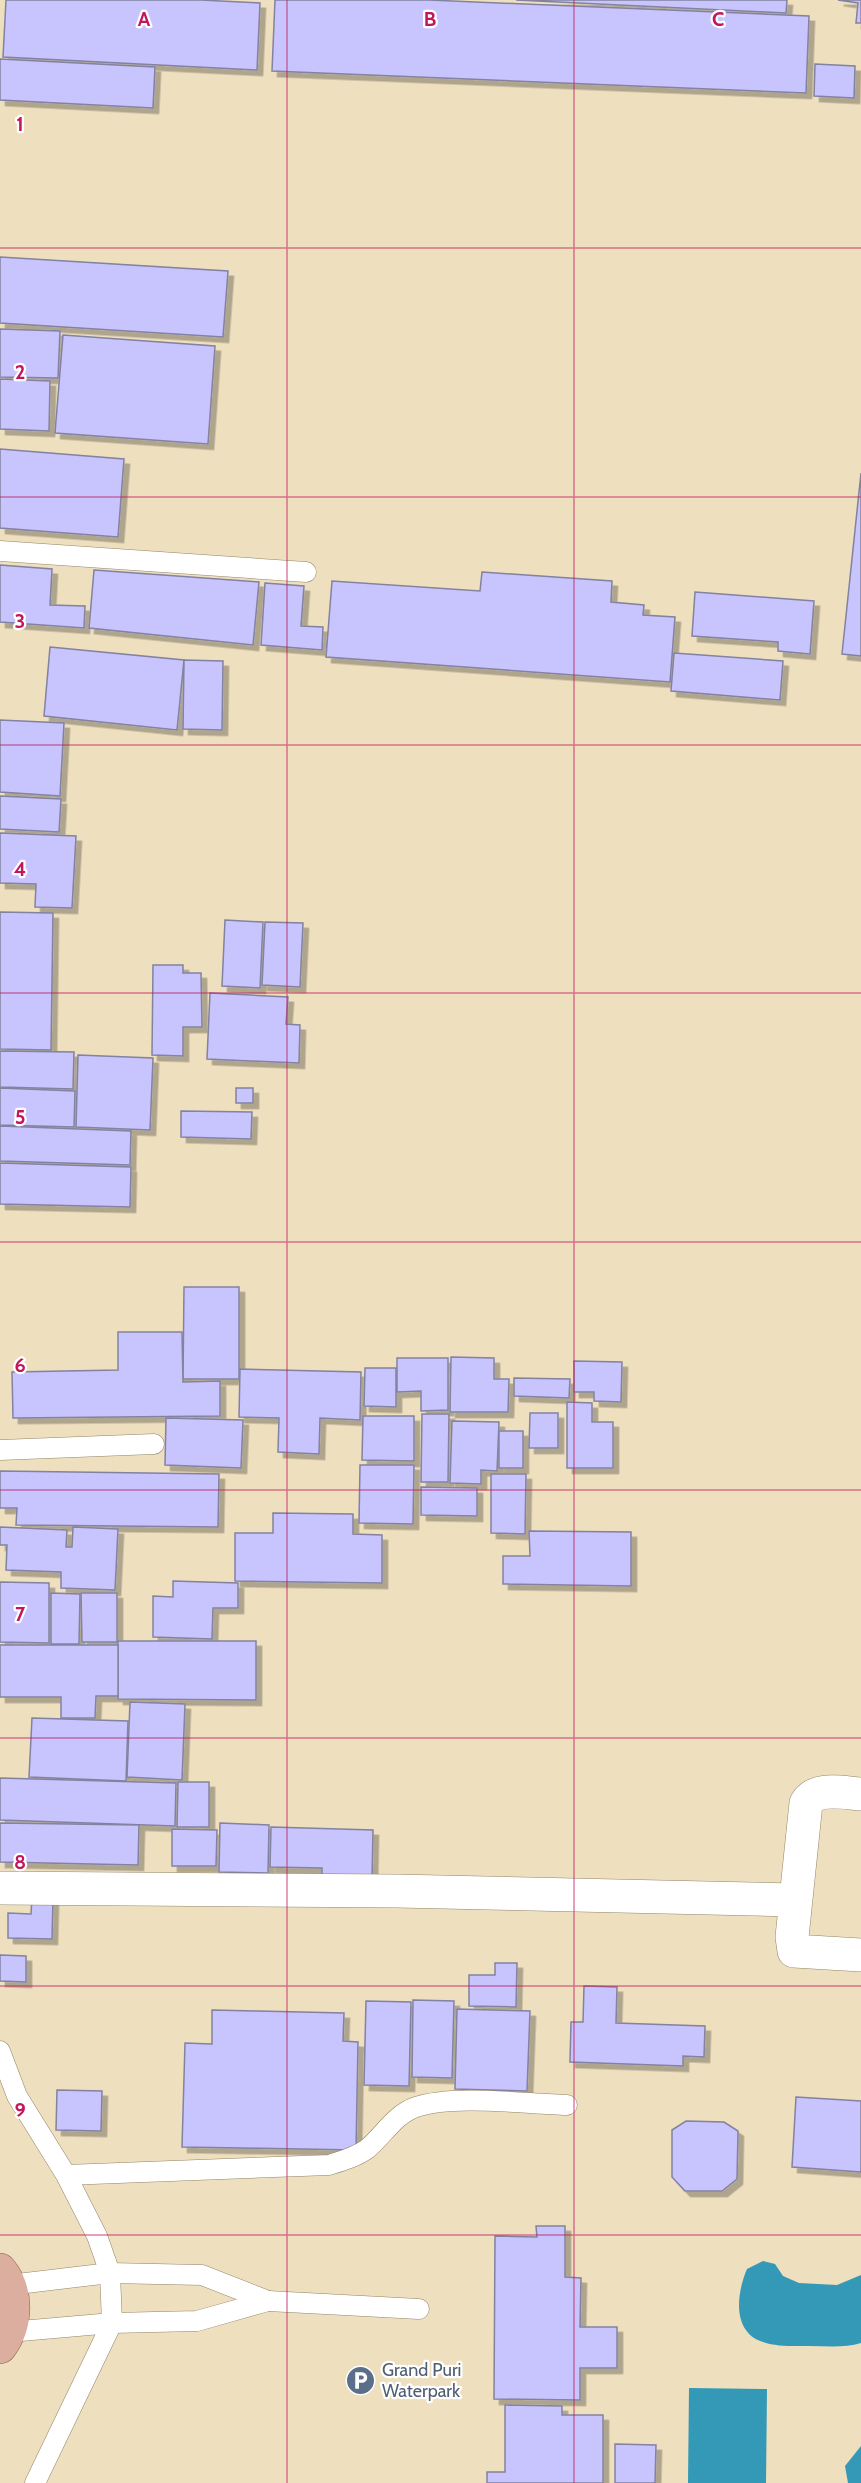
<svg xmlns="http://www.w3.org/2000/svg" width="861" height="2483" viewBox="0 0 861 2483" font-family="Cabin,sans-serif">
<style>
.water{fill:#3399b6}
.building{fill:#c7c4fe;stroke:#8382a0;stroke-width:1.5;filter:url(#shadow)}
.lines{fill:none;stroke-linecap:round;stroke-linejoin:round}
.lane-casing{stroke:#938567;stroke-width:21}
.street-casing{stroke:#938567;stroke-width:34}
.primary-casing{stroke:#905c48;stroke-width:34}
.lane{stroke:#fff;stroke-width:20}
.street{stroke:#fff;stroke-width:33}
.primary{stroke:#dcaea0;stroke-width:33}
.grid{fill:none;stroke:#c2185b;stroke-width:1.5;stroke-opacity:0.55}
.labels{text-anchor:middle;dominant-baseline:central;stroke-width:4.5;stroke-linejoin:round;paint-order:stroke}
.service-label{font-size:18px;fill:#4e5e75;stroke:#fff;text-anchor:start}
.grid-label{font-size:20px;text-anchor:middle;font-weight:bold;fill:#c2185b;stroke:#fff;stroke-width:4.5;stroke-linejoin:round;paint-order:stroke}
</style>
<defs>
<filter id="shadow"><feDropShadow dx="5.5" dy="5.5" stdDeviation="0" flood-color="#0004"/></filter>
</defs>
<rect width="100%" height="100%" fill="#eedfbf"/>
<g class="water">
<path d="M 763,2261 L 775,2264 L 783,2276 L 799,2283 L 837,2285 L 861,2275 L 861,2343 C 845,2348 827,2346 810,2346 C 795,2346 777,2347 763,2342 C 731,2332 737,2292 747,2269 Z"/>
<polygon points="689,2388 767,2389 766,2483 688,2483"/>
<polygon points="861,2446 861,2483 848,2483 845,2466"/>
</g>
<g class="building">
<polygon points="6,0 201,0 260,3 257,70 3,57"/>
<polygon points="275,0 429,0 809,16 806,93 272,71"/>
<polygon points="516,0 787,0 786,13"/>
<polygon points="838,0 861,0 861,23 856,23 858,3"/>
<polygon points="0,59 155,67 153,108 0,100"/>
<polygon points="815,64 855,66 854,98 814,96"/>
<polygon points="0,257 228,271 223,337 0,323"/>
<polygon points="0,329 60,331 58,378 0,377"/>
<polygon points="63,335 215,346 208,444 55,433"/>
<polygon points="0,379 50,381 49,431 0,429"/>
<polygon points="0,449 124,459 118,537 0,528"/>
<polygon points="861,473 861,656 842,654"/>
<polygon points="0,565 52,569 50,605 85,606 84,628 0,622"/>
<polygon points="94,570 259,582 253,645 89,628"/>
<polygon points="482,572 612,581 611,602 644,605 643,615 675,617 670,682 326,657 332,581 480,591"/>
<polygon points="265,583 304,586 301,626 323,627 322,650 261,645"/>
<polygon points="695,592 814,601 810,654 778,651 778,642 692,636"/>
<polygon points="50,647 184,660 177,730 44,716"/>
<polygon points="674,653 783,661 780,700 671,691"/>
<polygon points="184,660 223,661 222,730 183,729"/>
<polygon points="0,720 64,723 60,796 0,792"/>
<polygon points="0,796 61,799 59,832 0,829"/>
<polygon points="0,833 76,836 72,908 35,907 36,884 0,883"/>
<polygon points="0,912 53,913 51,1050 0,1049"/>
<polygon points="225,920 263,922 260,988 222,986"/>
<polygon points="265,922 303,923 300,987 262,985"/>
<polygon points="153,965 183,965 183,973 201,973 202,1027 183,1027 183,1056 152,1055"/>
<polygon points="210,993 288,997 286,1024 300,1025 299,1063 207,1059"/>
<polygon points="0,1051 74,1052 73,1089 0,1087"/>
<polygon points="78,1055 153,1058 150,1130 76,1127"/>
<polygon points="0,1088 75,1091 74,1127 0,1125"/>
<rect x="236" y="1088" width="17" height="15"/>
<polygon points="181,1111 252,1112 251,1139 181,1137"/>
<polygon points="0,1126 131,1131 130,1165 0,1161"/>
<polygon points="0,1163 131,1167 130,1207 0,1204"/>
<polygon points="184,1287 239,1287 239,1379 183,1379"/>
<polygon points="118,1332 182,1332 183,1382 220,1381 220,1416 13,1418 12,1372 118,1370"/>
<polygon points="451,1357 494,1358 494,1379 509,1379 508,1412 450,1412"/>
<polygon points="397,1358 448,1358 448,1410 421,1411 421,1391 397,1392"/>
<polygon points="574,1361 622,1362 621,1402 594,1401 594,1392 574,1392"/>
<polygon points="365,1368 396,1368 396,1407 364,1406"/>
<polygon points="240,1369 361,1372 360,1420 320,1418 319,1454 278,1452 279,1418 239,1417"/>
<polygon points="514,1378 570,1379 569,1398 514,1396"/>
<polygon points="567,1402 592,1403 592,1422 613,1422 613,1468 567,1468"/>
<polygon points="530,1413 558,1413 558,1448 529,1448"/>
<polygon points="422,1414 449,1414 448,1482 421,1482"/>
<polygon points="363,1416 414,1416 414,1461 362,1460"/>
<polygon points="166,1418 243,1420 241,1468 165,1465"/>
<polygon points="452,1421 499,1422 497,1471 481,1470 481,1484 450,1483"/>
<rect x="499" y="1431" width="24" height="37"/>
<polygon points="360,1465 414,1465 413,1524 359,1523"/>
<polygon points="0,1471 219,1474 218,1527 16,1525 17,1508 0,1508"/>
<polygon points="491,1474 526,1474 525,1534 491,1533"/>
<polygon points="421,1487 477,1488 477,1516 421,1515"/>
<polygon points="273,1513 353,1514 353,1534 382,1535 382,1583 235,1581 235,1533 273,1533"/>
<polygon points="0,1527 67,1530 66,1547 72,1547 73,1527 118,1529 115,1590 61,1588 61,1572 6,1570 7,1545 0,1545"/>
<polygon points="529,1531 631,1532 631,1586 503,1584 503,1556 530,1556"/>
<polygon points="173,1581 238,1583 238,1608 213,1608 212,1639 153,1637 153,1596 173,1597"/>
<polygon points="0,1582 49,1583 49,1643 0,1642"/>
<polygon points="51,1593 80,1594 79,1644 51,1644"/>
<polygon points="81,1593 117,1593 117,1642 82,1642"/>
<polygon points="118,1641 256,1641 256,1700 118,1699"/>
<polygon points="0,1645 118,1645 118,1696 96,1696 95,1718 61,1718 61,1697 0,1697"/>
<polygon points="130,1702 185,1704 182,1780 127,1777"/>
<polygon points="32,1718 128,1721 126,1781 29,1777"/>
<polygon points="0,1778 176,1783 175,1826 0,1820"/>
<polygon points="178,1782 209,1782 209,1827 177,1827"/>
<polygon points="0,1823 139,1825 138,1865 0,1862"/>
<polygon points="220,1823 269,1825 268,1873 219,1872"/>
<polygon points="271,1827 373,1830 372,1879 322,1877 322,1868 270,1867"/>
<polygon points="172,1829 217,1830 216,1866 172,1866"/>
<polygon points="32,1897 53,1898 52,1939 8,1938 8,1913 31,1914"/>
<polygon points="0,1955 26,1956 26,1982 0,1981"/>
<polygon points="495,1963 517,1963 516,2007 469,2006 469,1975 495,1975"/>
<polygon points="584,1986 617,1987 616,2023 705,2026 704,2057 683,2056 683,2066 570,2062 571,2022 583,2022"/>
<polygon points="413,2000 454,2001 452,2078 412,2077"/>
<polygon points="366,2001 411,2002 409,2086 364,2085"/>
<polygon points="457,2009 530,2011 527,2091 455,2089"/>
<polygon points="212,2010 344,2013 343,2041 358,2042 356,2150 182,2147 185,2043 212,2044"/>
<polygon points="57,2090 102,2091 101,2131 56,2130"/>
<polygon points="796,2097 861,2101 861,2172 792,2167"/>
<polygon points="686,2121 724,2122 738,2131 737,2179 722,2191 685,2191 672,2177 672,2130"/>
<polygon points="536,2226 565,2226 565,2277 581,2278 580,2327 617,2327 617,2368 580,2368 580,2400 494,2399 495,2236 537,2237"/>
<polygon points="505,2405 562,2406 562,2415 603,2415 603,2483 487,2483 487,2472 505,2472"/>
<polygon points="615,2444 656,2445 655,2483 615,2483"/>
</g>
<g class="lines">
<defs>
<g id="lane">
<polyline points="0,551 306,572"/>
<polyline points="0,1450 154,1444"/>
<polyline points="0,2051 17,2096 66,2175 97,2236 110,2273 112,2323 35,2483"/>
<path d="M 66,2175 L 329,2165 C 342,2161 356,2157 367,2149 C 383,2136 395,2114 416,2107 C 454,2094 525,2104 567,2105"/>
<polyline points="9,2285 110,2273 202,2275 268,2301"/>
<polyline points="9,2332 112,2323 197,2321 268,2301 419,2309"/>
</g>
<g id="street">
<path d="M 861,1794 C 844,1793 816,1786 806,1803 L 792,1937 L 794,1951 L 861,1955"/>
<polyline points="0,1888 397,1891 794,1900"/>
</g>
<path id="primary" d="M 0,2270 C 18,2291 17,2325 0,2347"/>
</defs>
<use href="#lane" class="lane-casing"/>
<use href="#street" class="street-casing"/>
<use href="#primary" class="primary-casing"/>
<use href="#lane" class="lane"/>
<use href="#street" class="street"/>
<use href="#primary" class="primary"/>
</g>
<path class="grid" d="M 287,0 L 287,2483M 574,0 L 574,2483M 0,248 L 861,248M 0,497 L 861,497M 0,745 L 861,745M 0,993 L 861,993M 0,1242 L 861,1242M 0,1490 L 861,1490M 0,1738 L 861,1738M 0,1986 L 861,1986M 0,2235 L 861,2235"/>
<defs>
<symbol id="parking-disc" viewBox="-11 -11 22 22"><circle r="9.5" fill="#5c6f8a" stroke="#fff"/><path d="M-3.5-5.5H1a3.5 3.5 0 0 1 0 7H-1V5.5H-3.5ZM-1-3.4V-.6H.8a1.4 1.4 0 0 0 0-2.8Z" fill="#fff"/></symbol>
</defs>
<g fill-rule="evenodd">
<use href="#parking-disc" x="344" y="2364" width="33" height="33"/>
</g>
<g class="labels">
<g class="service-label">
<text x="382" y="2370">Grand Puri<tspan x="382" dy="21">Waterpark</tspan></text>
</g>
</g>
<g class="grid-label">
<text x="144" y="26">A</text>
<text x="430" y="26">B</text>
<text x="718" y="26">C</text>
<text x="20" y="131">1</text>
<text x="20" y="379">2</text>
<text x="20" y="628">3</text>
<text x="20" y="876">4</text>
<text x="20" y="1124">5</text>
<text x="20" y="1372">6</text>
<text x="20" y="1621">7</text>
<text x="20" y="1869">8</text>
<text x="20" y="2117">9</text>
</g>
</svg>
